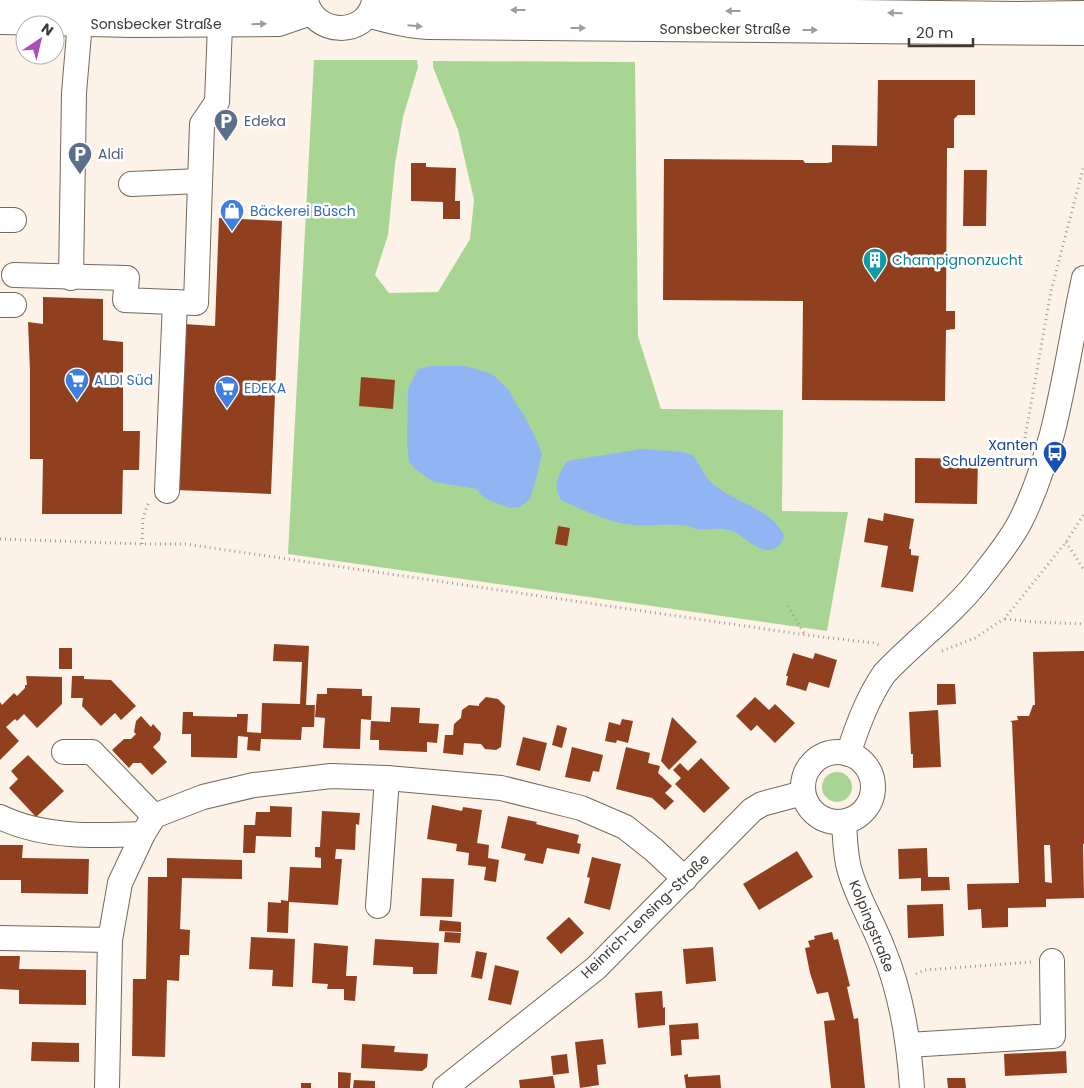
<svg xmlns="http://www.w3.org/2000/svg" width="1084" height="1088" viewBox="0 0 1084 1088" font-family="Poppins,sans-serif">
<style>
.green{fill:#a8d593}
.water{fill:#91b5f2}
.building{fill:#91401f;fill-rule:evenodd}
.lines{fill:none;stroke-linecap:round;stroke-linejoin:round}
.minor-casing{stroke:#74685d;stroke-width:26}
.path{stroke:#a29a92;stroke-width:3;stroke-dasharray:1 4;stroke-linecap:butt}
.minor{stroke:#fff;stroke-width:24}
.oneway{fill:#9e9c9a}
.labels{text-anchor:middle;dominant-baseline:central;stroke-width:5;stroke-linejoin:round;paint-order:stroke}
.street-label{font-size:14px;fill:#3e3934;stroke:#fff}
.service-label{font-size:14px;fill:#4e5e75;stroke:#fff;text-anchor:start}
.shop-label{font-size:14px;fill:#366cbe;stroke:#fff;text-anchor:start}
.culture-label{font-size:14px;fill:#0d838f;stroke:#fff;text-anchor:start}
.transit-label{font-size:14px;fill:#164399;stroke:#fff;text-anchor:end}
</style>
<rect width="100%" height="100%" fill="#fdf2e7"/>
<g class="green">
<polygon points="314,60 417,60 418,67 403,117 395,164 388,235 375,275 389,293 438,292 470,239 474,200 458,130 433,67 433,61 635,62 638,336 661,409 783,410 782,511 848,512 827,631 288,554"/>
<circle cx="837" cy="787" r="15"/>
</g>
<g class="water">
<polygon points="431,366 466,366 492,374 509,390 518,407 523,413 537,441 542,454 537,476 530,499 520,507 510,508 491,501 481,495 477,489 434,482 415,469 409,462 407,442 408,389 418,369"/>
<path d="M 641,449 L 683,452 L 693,455 C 699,463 703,474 710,481 C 730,502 772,507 784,536 C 782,544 777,550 768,550 C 753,550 743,533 728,530 C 718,527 707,531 697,529 C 694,529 690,526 687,526 C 666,523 646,527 625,524 C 603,520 581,509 561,500 C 552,483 558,477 567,461 Z"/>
</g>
<g class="building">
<polygon points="878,80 975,80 975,115 958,115 954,119 954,148 947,148 946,311 955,311 955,329 946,330 945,401 802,400 803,301 663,300 664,159 803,160 805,163 827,163 832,162 832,145 877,146"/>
<polygon points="411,163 426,163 426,167 456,168 455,201 460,201 460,219 443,219 443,202 411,201"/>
<polygon points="964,170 987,170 986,226 963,226"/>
<polygon points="219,218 282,221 271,494 176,490 183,324 215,326"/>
<polygon points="43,297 103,299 103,340 123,342 123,431 140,431 139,470 123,470 122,514 42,514 43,459 30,459 30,371 28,322 43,324"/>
<polygon points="361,377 395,380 393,409 359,406"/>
<polygon points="915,458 978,459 977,504 915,503"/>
<polygon points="884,513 914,519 909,549 911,549 911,555 919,556 913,592 881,587 888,546 864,542 868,518 883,521"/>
<polygon points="558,526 570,528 567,546 555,544"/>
<polygon points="274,644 309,646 306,705 315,705 314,727 302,727 301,740 261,739 260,751 247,750 248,737 238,736 237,758 191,757 191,734 182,734 183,712 193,712 193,716 237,717 237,714 248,714 247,732 261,733 262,703 300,704 302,662 273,661"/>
<rect x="59" y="648" width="13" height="21"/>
<path d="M 1084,651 L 1084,844 L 1083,844 L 1084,898 L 1046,899 L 1046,907 L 1008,908 L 1008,927 L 982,928 L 981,909 L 968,910 L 967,884 L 1019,883 L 1012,722 L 1010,721 L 1018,720 L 1017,716 L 1029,716 L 1033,705 L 1035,705 L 1033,652 ZM 1044,845 L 1050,845 L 1052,883 L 1045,882 Z"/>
<polygon points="793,653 813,659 815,653 837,660 829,688 809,682 806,691 786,685 788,676 786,676"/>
<polygon points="26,676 62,677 62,704 37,728 24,714 17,721 15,719 6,727 19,741 0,760 0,702 2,705 14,693 17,696 25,688 25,685 27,685"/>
<polygon points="72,676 84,676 84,679 111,680 136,706 121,720 115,713 101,726 82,706 83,698 71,698"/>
<polygon points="937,684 955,684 956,704 937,705"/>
<polygon points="327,688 362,689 362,696 372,696 371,720 361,719 360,749 323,748 325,718 315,717 317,694 327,694"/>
<polygon points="486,697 498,699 505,706 501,747 496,750 485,749 481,744 464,743 463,755 443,753 445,735 453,735 454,724 461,718 462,710 469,705 479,706 479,704"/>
<polygon points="755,697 769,710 775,704 795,723 775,743 757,725 751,731 736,716"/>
<polygon points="391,707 420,708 419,723 439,724 437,743 427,742 427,752 379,750 379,740 370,740 371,721 390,722"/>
<polygon points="938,710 941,767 913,768 913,754 911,754 909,712"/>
<polygon points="141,716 151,727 153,724 161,733 160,740 153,747 167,762 152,775 141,763 133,763 129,768 112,750 124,739 131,739 136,734 134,732 136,721"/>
<polygon points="672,717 697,742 669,770 661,761"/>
<polygon points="622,719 633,721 628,743 617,740 616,743 605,741 609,722 620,725"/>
<polygon points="557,725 567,728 562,748 552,745"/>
<polygon points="523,737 547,743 540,771 516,765"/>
<polygon points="572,747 603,755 599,772 593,771 590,782 565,777"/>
<polygon points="626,747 650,753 648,763 660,766 658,773 672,786 665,793 674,801 665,810 652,798 616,789"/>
<polygon points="28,755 64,791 36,817 9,788 18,779 11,771"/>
<polygon points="701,758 730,788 704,813 675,784 681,778 673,770 680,763 688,771"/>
<polygon points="432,805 462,811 463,807 482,810 477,843 489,845 488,858 499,860 496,882 484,880 486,867 468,865 469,853 456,851 457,844 427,839"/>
<polygon points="270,806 292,807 291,837 256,836 255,853 243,853 244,825 255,825 256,812 270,812"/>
<polygon points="322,811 360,813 359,825 356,824 355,850 336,849 335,859 342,859 338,905 289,902 288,933 267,932 268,902 281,903 281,900 288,901 290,867 321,868 321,858 315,857 315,847 320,847"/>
<polygon points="508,816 537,822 536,824 579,835 577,843 581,844 579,854 547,848 543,864 524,860 526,854 501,848"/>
<polygon points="0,845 23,845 22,858 89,859 88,894 21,893 21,880 0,880"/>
<polygon points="927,848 928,877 949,877 950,890 921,891 921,878 899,879 898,849"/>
<polygon points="797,851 813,877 759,910 743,884"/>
<polygon points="592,857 621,864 610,910 584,903 590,878 587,877"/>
<polygon points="167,858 242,860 242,879 182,878 180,929 190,930 189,955 180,955 179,981 167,980 165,1057 132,1056 133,979 146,979 148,877 167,877"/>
<polygon points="422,878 454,879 452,917 420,916"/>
<polygon points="943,904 944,936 908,938 907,905"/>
<polygon points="569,917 584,933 561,954 546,938"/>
<polygon points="440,920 461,922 461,932 439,931"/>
<polygon points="445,932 461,933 460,943 444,942"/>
<polygon points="832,932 834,940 838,939 850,986 847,987 854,1019 858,1018 865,1088 831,1088 824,1021 835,1020 828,992 817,994 810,973 805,948 810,947 808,941 815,939 814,936"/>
<polygon points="251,937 295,939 293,987 272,986 273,970 249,969"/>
<polygon points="375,939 439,943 437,974 413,974 413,967 373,965"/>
<polygon points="314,943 348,946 346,976 357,976 355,1001 344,1000 344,989 327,989 328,984 312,983"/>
<polygon points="713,947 716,981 686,984 683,949"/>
<polygon points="476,951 487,953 482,979 471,977"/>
<polygon points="0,956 20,956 19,969 86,970 86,1005 19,1004 19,990 0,989"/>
<polygon points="495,965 519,971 511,1005 488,1000"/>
<polygon points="662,991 663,1008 665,1007 665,1025 638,1028 635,993"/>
<polygon points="698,1023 699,1039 681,1040 682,1055 671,1056 669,1025"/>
<polygon points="603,1039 606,1064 597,1065 599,1085 580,1088 575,1042"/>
<polygon points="32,1042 79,1043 79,1062 31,1061"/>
<polygon points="362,1044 395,1046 394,1052 428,1054 427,1067 422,1071 361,1068"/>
<polygon points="1066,1051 1067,1073 1005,1076 1004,1054"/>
<polygon points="567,1054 569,1073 553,1075 551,1056"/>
<polygon points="338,1072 351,1073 350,1088 338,1088"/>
<polygon points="688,1074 688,1077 720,1075 721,1088 686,1088 684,1075"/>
<polygon points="553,1076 555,1088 520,1088 519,1080"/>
<polygon points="947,1078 965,1078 966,1088 948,1088"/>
<polygon points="354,1080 375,1081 375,1088 353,1088"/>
<rect x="301" y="1083" width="10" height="5"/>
</g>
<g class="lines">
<defs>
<g id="minor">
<path d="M 306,0 C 313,36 367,38 374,1"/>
<polyline points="385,0 408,8 424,9 775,11 1017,14 1084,13"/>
<polyline points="0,5 254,9 276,7 295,0"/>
<path d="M 368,15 C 388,21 407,26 428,27 L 1084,33"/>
<polyline points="0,22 133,25 279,24 311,13"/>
<polyline points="131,184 200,181"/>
<polyline points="0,220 14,220"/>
<polyline points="14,275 127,278 125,300 196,303 202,124 217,102 220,25 219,8"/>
<polyline points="71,278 74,93 81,10"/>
<polyline points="0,305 14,305"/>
<polyline points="167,491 175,302"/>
<polyline points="64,752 92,752 154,816"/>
<circle cx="838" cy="787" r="35"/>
<path d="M 848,754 C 858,725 867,699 884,674 C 914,642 951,615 978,581 C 993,562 1009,543 1020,522 C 1058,447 1066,359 1084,278"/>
<path d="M 0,817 C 43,838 96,836 143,834"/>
<path d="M 844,822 C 845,837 845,853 849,868 C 856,896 873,922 883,949 C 901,992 909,1042 912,1088"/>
<polyline points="378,906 387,778"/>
<polyline points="0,938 110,940"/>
<polyline points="908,1045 1053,1036 1052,961"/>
<polyline points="107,1088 110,940 120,883 143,834 154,816 203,797 254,785 331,776 387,778 501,788 581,808 625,827 654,850 685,879"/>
<polyline points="445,1088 596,968 752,810 762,804 803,793"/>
</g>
</defs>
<use href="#minor" class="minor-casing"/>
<g class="path">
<polyline points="1024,443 1051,291 1084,165"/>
<polyline points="0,539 142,544 185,544 806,635 874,643 882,646"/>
<polyline points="1066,542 1084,570"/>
<polyline points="142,544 143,518 149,501"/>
<polyline points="788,606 805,635"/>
<polyline points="1005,619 1034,622 1084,624"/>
<polyline points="942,651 975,638 1004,619 1066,542 1084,514"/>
<polyline points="916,974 925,970 1031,962"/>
</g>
<use href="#minor" class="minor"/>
</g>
<defs><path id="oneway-solid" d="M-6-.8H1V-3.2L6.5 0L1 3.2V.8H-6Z" transform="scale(1.25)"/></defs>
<g class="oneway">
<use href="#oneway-solid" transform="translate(518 10) rotate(180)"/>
<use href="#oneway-solid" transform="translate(733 11) rotate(-180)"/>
<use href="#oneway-solid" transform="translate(895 13) rotate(-179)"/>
<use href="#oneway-solid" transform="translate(259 24) rotate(-1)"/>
<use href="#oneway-solid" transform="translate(415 26) rotate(5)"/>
<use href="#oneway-solid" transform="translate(578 28)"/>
<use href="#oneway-solid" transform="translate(810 30)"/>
</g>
<defs>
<symbol id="parking-pin" viewBox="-11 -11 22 30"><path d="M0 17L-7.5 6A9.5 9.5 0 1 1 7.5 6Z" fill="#5c6f8a" stroke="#fff"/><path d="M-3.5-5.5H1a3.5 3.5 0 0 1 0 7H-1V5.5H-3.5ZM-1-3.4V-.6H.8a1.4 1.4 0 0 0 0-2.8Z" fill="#fff"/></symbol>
<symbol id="shop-pin" viewBox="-11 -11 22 30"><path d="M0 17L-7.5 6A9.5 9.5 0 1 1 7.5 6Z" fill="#3f7fe0" stroke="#fff"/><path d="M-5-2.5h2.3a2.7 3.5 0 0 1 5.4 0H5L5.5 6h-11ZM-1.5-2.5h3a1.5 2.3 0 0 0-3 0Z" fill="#fff"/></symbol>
<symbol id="building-pin" viewBox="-11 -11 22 30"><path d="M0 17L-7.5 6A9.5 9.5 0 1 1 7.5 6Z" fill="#0f9aa8" stroke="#fff"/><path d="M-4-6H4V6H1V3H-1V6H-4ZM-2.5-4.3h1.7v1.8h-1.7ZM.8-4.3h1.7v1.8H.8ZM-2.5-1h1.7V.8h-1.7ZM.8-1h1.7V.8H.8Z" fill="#fff"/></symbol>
<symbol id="supermarket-pin" viewBox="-11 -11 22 30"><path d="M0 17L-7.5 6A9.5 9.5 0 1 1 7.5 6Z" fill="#3f7fe0" stroke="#fff"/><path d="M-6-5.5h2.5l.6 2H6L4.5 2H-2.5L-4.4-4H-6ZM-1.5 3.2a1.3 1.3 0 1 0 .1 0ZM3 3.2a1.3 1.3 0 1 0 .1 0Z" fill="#fff"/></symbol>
<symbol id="bus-pin" viewBox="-11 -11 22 30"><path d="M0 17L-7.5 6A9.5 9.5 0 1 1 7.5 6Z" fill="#1a4fb4" stroke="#fff"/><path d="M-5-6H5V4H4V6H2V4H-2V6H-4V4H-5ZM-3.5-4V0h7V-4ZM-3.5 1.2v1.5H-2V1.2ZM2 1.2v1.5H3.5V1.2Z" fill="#fff"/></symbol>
</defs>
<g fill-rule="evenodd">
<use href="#parking-pin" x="212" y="107" width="28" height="38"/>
<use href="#parking-pin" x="66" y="140" width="28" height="38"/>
<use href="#shop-pin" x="218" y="197" width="28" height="38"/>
<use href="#building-pin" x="861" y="246" width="28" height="38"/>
<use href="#supermarket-pin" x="63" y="366" width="28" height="38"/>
<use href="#supermarket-pin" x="213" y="374" width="28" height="38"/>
<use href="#bus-pin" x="1041" y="439" width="28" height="38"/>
</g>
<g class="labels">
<g class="street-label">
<text x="156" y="24">Sonsbecker Straße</text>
<text x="725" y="29">Sonsbecker Straße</text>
<text transform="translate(645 916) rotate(-44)">Heinrich-Lensing-Straße</text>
<text transform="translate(872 926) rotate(68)">Kolpingstraße</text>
</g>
<g class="service-label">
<text x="244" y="121">Edeka</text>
<text x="98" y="154">Aldi</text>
</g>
<g class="shop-label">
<text x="250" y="211">Bäckerei Büsch</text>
<text x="94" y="380">ALDI Süd</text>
<text x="244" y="388">EDEKA</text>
</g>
<g class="culture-label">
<text x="892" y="260">Champignonzucht</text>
</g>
<g class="transit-label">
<text x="1038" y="445">Xanten<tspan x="1038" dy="16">Schulzentrum</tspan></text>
</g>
</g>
<g transform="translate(40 40) rotate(35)"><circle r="24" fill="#ffffff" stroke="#b2b0ae"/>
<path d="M0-4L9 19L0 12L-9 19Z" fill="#a84fbb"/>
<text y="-8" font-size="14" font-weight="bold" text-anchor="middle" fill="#3e3934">N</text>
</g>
<path d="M909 38v8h64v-8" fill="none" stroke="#3e3934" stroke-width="2.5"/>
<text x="916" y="38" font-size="15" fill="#3e3934" stroke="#ffffff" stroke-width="4" paint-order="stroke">20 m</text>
</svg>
